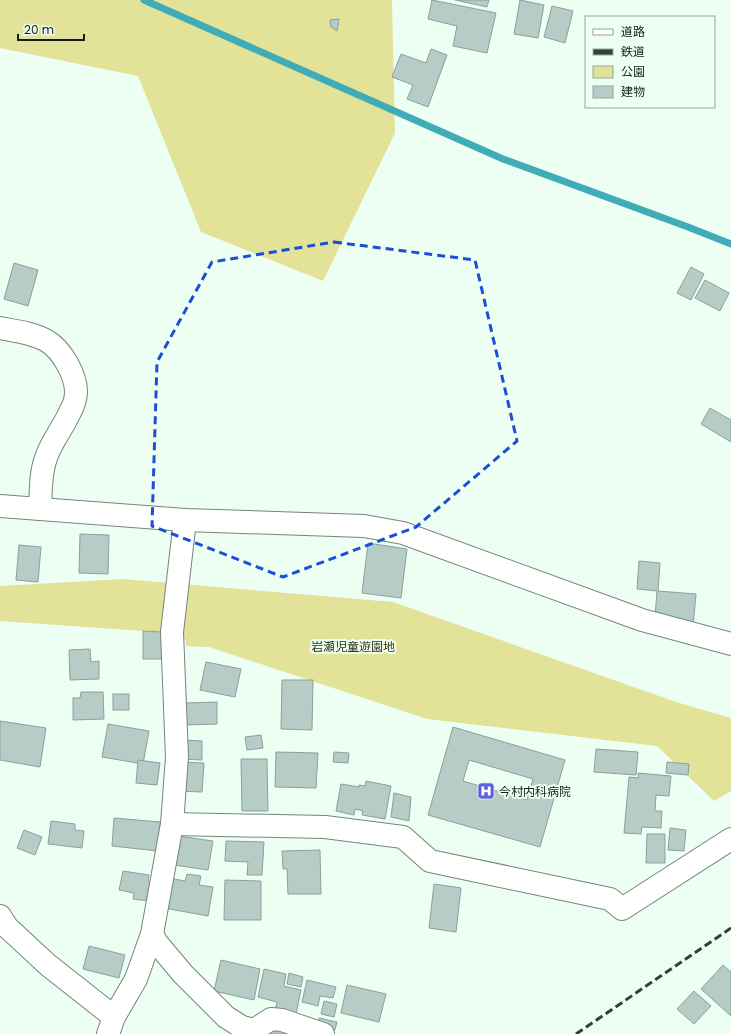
<svg xmlns="http://www.w3.org/2000/svg" width="731" height="1034" viewBox="0 0 731 1034" font-family="Poppins,'Noto Sans JP',sans-serif">
<style>
.green{fill:#e2e298}
.lines{fill:none;stroke-linecap:round;stroke-linejoin:round}
.stream{stroke:#40acb8;stroke-width:7}
.building{fill:#b6ccc7;stroke:#8ba09b;fill-rule:evenodd}
.minor-casing{stroke:#75857b;stroke-width:24}
.minor{stroke:#fff;stroke-width:22}
.rail{stroke:#363e38;stroke-width:3;stroke-dasharray:8 4;stroke-linecap:butt}
.marked{fill:none;stroke:#1d4ed8;stroke-width:3;stroke-dasharray:8 5;stroke-linejoin:round}
.labels{text-anchor:middle;dominant-baseline:central;stroke-width:4;stroke-linejoin:round;paint-order:stroke}
.park-label{font-size:12px;fill:#343311;stroke:#edfff3}
.poi-label{font-size:12px;fill:#171e19;stroke:#edfff3;text-anchor:start}
</style>
<rect width="100%" height="100%" fill="#edfff3"/>
<g class="green">
<polygon points="0,0 392,0 395,133 323,281 201,232 138,76 0,48"/>
<polygon points="123,579 393,602 676,702 731,718 731,791 714,801 657,746 427,719 209,647 186,646 186,640 162,632 143,631 0,621 0,586"/>
</g>
<g class="lines">
<polyline class="stream" points="144,0 503,159 688,227 731,244"/>
</g>
<g class="building">
<polygon points="432,0 496,13 487,53 453,46 457,26 428,19"/>
<polygon points="455,0 489,0 487,7"/>
<polygon points="520,0 544,5 538,38 514,34"/>
<polygon points="552,6 573,11 565,43 544,37"/>
<polygon points="339,19 337,31 331,27 330,20"/>
<polygon points="431,49 447,55 428,107 407,99 413,85 392,77 401,54 426,63"/>
<polygon points="14,263 38,270 28,306 4,299"/>
<polygon points="691,267 704,274 691,300 677,293"/>
<polygon points="705,280 729,293 720,311 695,298"/>
<polygon points="710,408 731,420 731,442 701,424"/>
<polygon points="80,534 109,535 108,574 79,573"/>
<polygon points="368,543 407,549 401,598 362,593"/>
<polygon points="19,545 41,547 38,582 16,580"/>
<polygon points="639,561 660,563 658,591 696,594 693,626 655,617 657,591 637,589"/>
<polygon points="143,631 162,632 162,659 143,659"/>
<polygon points="90,649 91,662 99,661 99,679 70,680 69,650"/>
<polygon points="206,662 241,669 235,697 200,690"/>
<polygon points="282,680 313,680 312,730 281,729"/>
<polygon points="81,692 103,692 104,719 73,720 73,698 80,698"/>
<rect x="113" y="694" width="16" height="16"/>
<polygon points="217,702 217,724 185,725 185,703"/>
<polygon points="0,721 46,728 40,767 0,760"/>
<polygon points="108,724 149,731 143,764 102,757"/>
<path d="M 453,727 L 565,760 L 540,847 L 428,815 ZM 469,760 L 533,779 L 527,800 L 463,781 Z"/>
<polygon points="261,735 263,748 247,750 245,737"/>
<polygon points="181,740 202,741 202,760 180,759"/>
<polygon points="596,749 638,752 636,775 594,772"/>
<polygon points="276,752 318,753 316,788 275,787"/>
<polygon points="334,752 349,753 348,763 333,762"/>
<polygon points="241,759 267,759 268,811 242,811"/>
<polygon points="138,760 160,763 157,785 136,783"/>
<polygon points="180,762 204,763 202,792 178,791"/>
<polygon points="667,762 689,764 688,775 666,773"/>
<polygon points="638,773 671,776 669,796 656,795 655,811 662,811 661,828 642,827 641,834 624,833 629,777 638,778"/>
<polygon points="366,781 391,786 385,819 362,815 363,811 355,809 354,815 336,811 341,784 359,787 359,785 365,786"/>
<polygon points="394,793 411,797 409,821 391,817"/>
<polygon points="114,818 160,822 158,851 112,846"/>
<polygon points="51,821 75,824 75,830 84,831 82,848 48,844"/>
<polygon points="670,828 686,830 684,851 668,850"/>
<polygon points="24,830 42,837 35,855 17,848"/>
<polygon points="647,834 665,834 665,863 646,863"/>
<polygon points="178,836 213,841 208,870 174,865"/>
<polygon points="226,841 264,842 262,875 247,875 248,862 225,861"/>
<polygon points="320,850 321,894 288,894 287,869 283,869 282,851"/>
<polygon points="123,871 149,875 148,881 152,882 149,901 133,899 134,893 119,890"/>
<polygon points="187,874 201,876 199,885 213,887 208,916 164,908 169,878 185,881"/>
<polygon points="225,880 261,881 261,920 224,920"/>
<polygon points="434,884 461,888 456,932 429,928"/>
<polygon points="89,946 125,955 119,978 83,969"/>
<polygon points="221,960 260,969 254,1000 214,991"/>
<polygon points="723,965 731,972 731,1016 701,989"/>
<polygon points="264,969 286,974 284,986 301,990 296,1014 275,1010 277,1002 258,997"/>
<polygon points="289,973 303,977 301,987 287,984"/>
<polygon points="307,980 336,987 333,998 320,996 318,1006 302,1002"/>
<polygon points="347,985 386,994 379,1022 341,1013"/>
<polygon points="694,991 711,1006 694,1024 677,1009"/>
<polygon points="324,1001 337,1004 334,1017 321,1014"/>
<polygon points="319,1018 337,1022 335,1030 317,1026"/>
<polygon points="271,1023 296,1034 266,1034"/>
</g>
<g class="lines">
<defs>
<g id="minor">
<path d="M 0,328 C 15,331 34,333 47,341 C 62,350 76,375 76,392 C 76,398 73,407 70,412 C 63,428 51,442 46,458 C 40,474 41,492 40,509"/>
<polyline points="0,506 185,520 364,526 403,533 642,620 731,644"/>
<polyline points="172,824 325,827 403,837 430,861 610,899 622,909 731,839"/>
<polyline points="0,916 7,927 48,965 114,1017"/>
<polyline points="152,934 157,943 183,974 226,1017 242,1027 254,1030 271,1019 282,1020 323,1034"/>
<polyline points="108,1034 114,1017 136,979 152,934 172,824 177,757 172,632 185,520"/>
</g>
</defs>
<use href="#minor" class="minor-casing"/>
<use href="#minor" class="minor"/>
<polyline class="rail" points="576,1034 731,928"/>
</g>
<path class="marked" d="M 334,242 L 475,260 L 517,441 L 416,527 L 283,577 L 152,526 L 157,362 L 212,262 Z"/>
<defs>
<symbol id="hospital-square" viewBox="-11 -11 22 22"><rect x="-9" y="-9" width="18" height="18" rx="4" fill="#5f61d9" stroke="#edfff3"/><path d="M-5-5h3v3.5h4V-5h3V5h-3V1.5h-4V5h-3Z" fill="#fff"/></symbol>
</defs>
<g fill-rule="evenodd">
<use href="#hospital-square" x="476" y="781" width="20" height="20"/>
</g>
<g class="labels">
<g class="park-label">
<text x="353" y="646">岩瀬児童遊園地</text>
</g>
<g class="poi-label">
<text x="499" y="791">今村内科病院</text>
</g>
</g>
<rect x="585" y="16" width="130" height="92" fill="#edfff3" stroke="#97a59c"/>
<rect x="593" y="29" width="20" height="6" fill="#ffffff" stroke="#97a59c"/>
<text x="621" y="36" font-size="12" fill="#171e19">道路</text>
<rect x="593" y="49" width="20" height="6" fill="#363e38" stroke="#97a59c"/>
<text x="621" y="56" font-size="12" fill="#171e19">鉄道</text>
<rect x="593" y="66" width="20" height="12" fill="#e2e298" stroke="#97a59c"/>
<text x="621" y="76" font-size="12" fill="#171e19">公園</text>
<rect x="593" y="86" width="20" height="12" fill="#b6ccc7" stroke="#97a59c"/>
<text x="621" y="96" font-size="12" fill="#171e19">建物</text>
<path d="M18 34v6h66v-6" fill="none" stroke="#171e19" stroke-width="2"/>
<text x="24" y="34" font-size="12" fill="#171e19" stroke="#edfff3" stroke-width="3" paint-order="stroke">20 m</text>
</svg>
